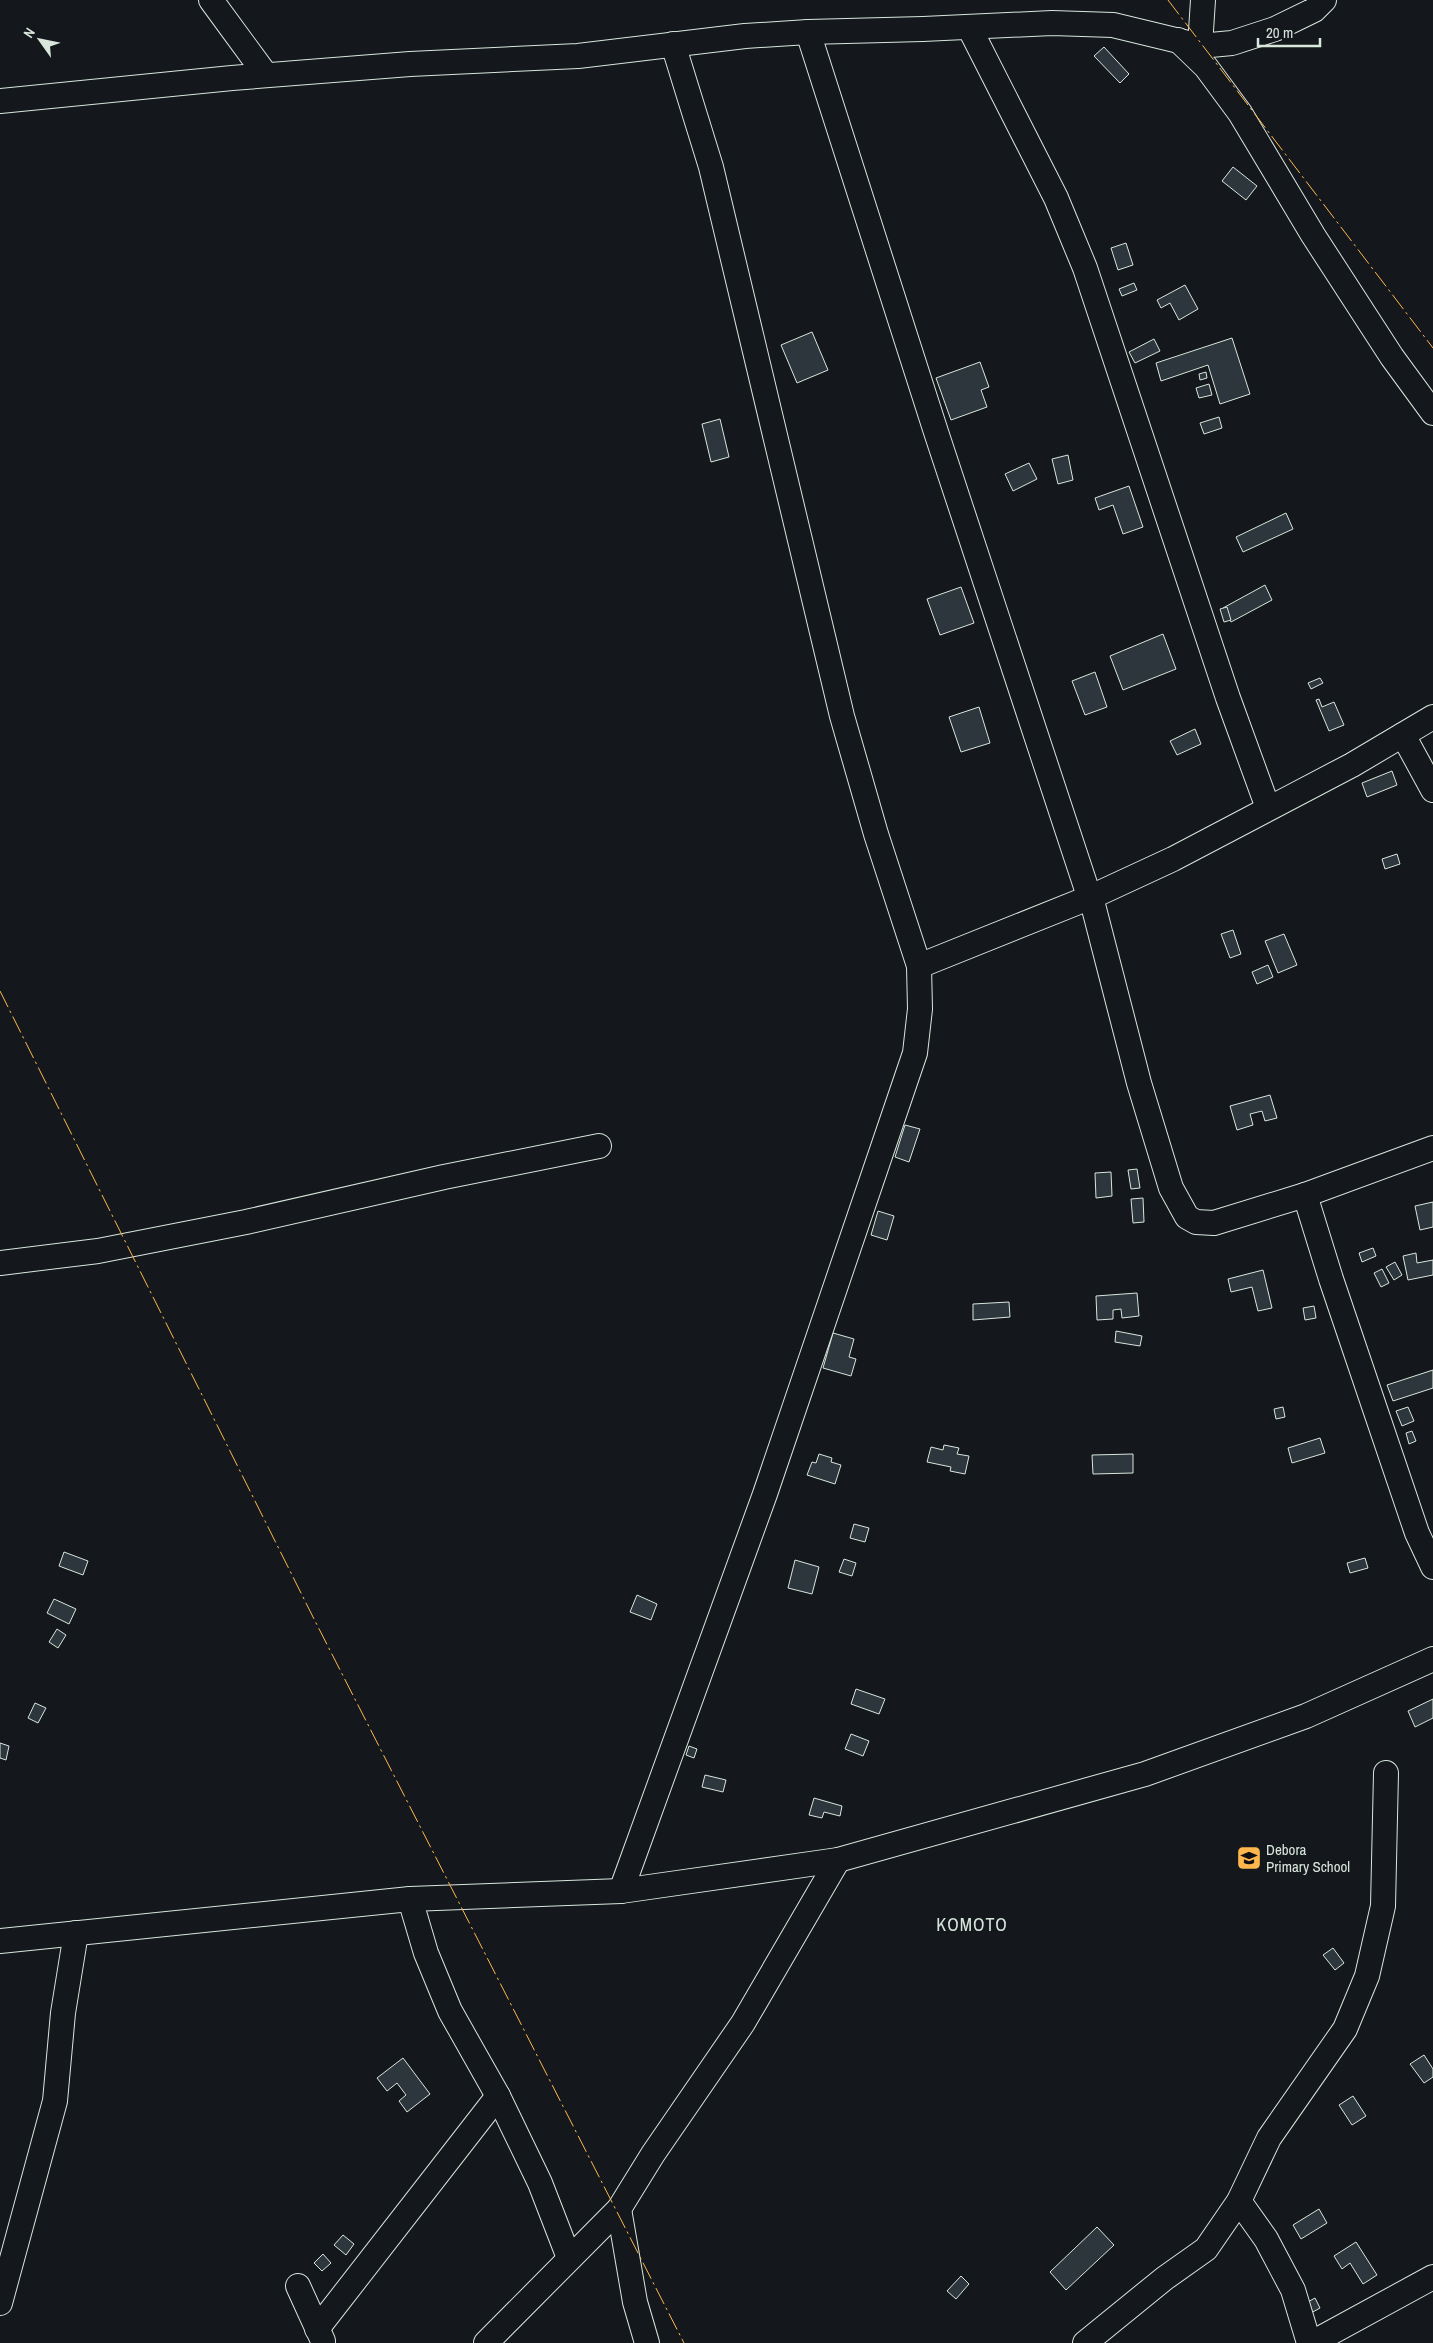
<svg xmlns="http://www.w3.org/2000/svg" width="1433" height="2343" viewBox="0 0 1433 2343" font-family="'Archivo Narrow',sans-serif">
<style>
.building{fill:#2c363c;stroke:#d8e6dc}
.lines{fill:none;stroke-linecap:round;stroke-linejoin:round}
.minor-casing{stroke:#d8e6dc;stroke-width:26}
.minor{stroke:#14181c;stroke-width:24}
.power{stroke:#ffb74d;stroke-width:1;stroke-dasharray:18 4 2.5 4;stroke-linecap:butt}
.labels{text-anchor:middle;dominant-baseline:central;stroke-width:4;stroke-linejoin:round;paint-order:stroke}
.poi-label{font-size:15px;fill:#d8e6dc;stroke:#14181c;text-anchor:start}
.quarter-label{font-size:18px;letter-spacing:1px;fill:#d8e6dc;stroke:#14181c}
</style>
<rect width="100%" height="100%" fill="#14181c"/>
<g class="building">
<polygon points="1104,47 1129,74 1120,83 1094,56"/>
<polygon points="1233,167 1257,186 1246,200 1222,181"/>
<polygon points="1126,243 1133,265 1118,270 1111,248"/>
<polygon points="1134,283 1137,290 1122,296 1119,289"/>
<polygon points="1185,285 1198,309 1179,320 1170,303 1161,308 1157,300"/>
<polygon points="812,332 828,370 797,383 781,345"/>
<polygon points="1232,338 1250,394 1220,404 1208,365 1161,381 1156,363"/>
<polygon points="1154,339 1160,351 1135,363 1129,352"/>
<polygon points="980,362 989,387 981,390 987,407 951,420 936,378"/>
<polygon points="1206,372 1207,378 1200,380 1199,374"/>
<polygon points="1209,384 1212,395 1199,398 1196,388"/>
<polygon points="1219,417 1222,428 1204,434 1200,423"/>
<polygon points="720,419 729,457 711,462 702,424"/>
<polygon points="1068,455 1073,480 1058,484 1052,459"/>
<polygon points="1029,463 1037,479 1013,491 1005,474"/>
<polygon points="1129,486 1143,527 1123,534 1113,505 1099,510 1095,498"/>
<polygon points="1286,513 1293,529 1243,552 1236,537"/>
<polygon points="1265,585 1272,600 1231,622 1223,608"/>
<polygon points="961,587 974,623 940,635 927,599"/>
<polygon points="1227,607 1231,620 1224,622 1220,609"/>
<polygon points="1163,634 1176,669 1123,690 1110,656"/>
<polygon points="1095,672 1107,707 1085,715 1072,681"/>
<polygon points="1320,678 1323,683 1311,689 1308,683"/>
<polygon points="1319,699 1322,707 1334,702 1344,725 1329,731 1316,700"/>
<polygon points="979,707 990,743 961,752 949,717"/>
<polygon points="1195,729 1201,744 1177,755 1170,741"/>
<polygon points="1392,771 1397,785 1367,797 1362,783"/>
<polygon points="1397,854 1400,864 1385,869 1382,859"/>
<polygon points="1233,930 1241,954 1230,958 1221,934"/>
<polygon points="1284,934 1297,965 1278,973 1265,941"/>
<polygon points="1268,965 1273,977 1257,984 1252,972"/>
<polygon points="1270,1095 1277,1118 1265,1121 1262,1111 1250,1114 1253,1125 1237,1130 1230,1106"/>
<polygon points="905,1125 920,1129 909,1162 895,1157"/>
<polygon points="1137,1169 1140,1188 1131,1189 1128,1170"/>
<polygon points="1111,1172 1112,1196 1096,1198 1095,1173"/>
<polygon points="1143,1198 1144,1222 1133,1223 1131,1199"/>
<polygon points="1433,1202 1433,1227 1420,1230 1415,1206"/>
<polygon points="878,1211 894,1216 887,1240 871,1235"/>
<polygon points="1373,1248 1376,1256 1362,1262 1359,1253"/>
<polygon points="1416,1253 1417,1263 1433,1260 1433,1275 1408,1280 1403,1256"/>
<polygon points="1395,1262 1402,1275 1394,1280 1386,1267"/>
<polygon points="1382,1269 1389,1283 1381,1287 1374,1273"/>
<polygon points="1263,1270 1272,1308 1258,1311 1252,1287 1231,1292 1228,1279"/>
<polygon points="1137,1293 1139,1316 1122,1318 1121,1309 1113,1310 1113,1319 1097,1320 1096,1296"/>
<polygon points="1009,1302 1010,1317 973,1320 973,1304"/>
<polygon points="1314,1306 1316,1318 1305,1320 1303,1308"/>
<polygon points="1116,1331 1142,1336 1140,1346 1115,1342"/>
<polygon points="833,1333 854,1339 849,1357 856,1359 851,1376 823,1368"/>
<polygon points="1433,1370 1433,1388 1393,1401 1387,1385"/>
<polygon points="1283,1407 1285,1417 1276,1419 1274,1409"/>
<polygon points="1408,1407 1414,1421 1402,1426 1396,1411"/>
<polygon points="1412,1431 1416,1441 1409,1444 1406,1433"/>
<polygon points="1320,1438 1325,1453 1292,1463 1288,1448"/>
<polygon points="944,1445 959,1448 957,1454 969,1456 965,1474 950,1471 951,1467 927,1462 931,1447 943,1450"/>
<polygon points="819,1454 832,1458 831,1462 841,1465 835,1484 807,1475 812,1462 816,1463"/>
<polygon points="1133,1454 1133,1473 1093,1474 1092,1455"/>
<polygon points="854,1524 869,1528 865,1542 850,1538"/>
<polygon points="64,1552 88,1561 83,1575 59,1566"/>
<polygon points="1365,1558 1368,1568 1350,1573 1347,1563"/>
<polygon points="844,1559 856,1563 852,1576 839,1572"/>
<polygon points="795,1560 819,1567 812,1594 788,1588"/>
<polygon points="637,1595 657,1604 651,1620 630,1612"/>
<polygon points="54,1599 76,1609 69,1624 47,1613"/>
<polygon points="57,1629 66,1635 58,1648 49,1642"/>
<polygon points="856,1689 885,1699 879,1714 851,1704"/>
<polygon points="1433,1699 1433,1718 1415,1727 1408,1711"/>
<polygon points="35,1703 46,1708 38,1723 28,1718"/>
<polygon points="851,1734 869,1741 863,1756 845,1749"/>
<polygon points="0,1743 9,1746 6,1760 0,1758"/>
<polygon points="689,1746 697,1749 694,1758 686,1755"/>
<polygon points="705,1775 726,1780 723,1792 702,1787"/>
<polygon points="814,1798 842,1806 840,1816 824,1812 822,1818 809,1815"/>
<polygon points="1333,1948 1344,1963 1335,1970 1323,1955"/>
<polygon points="1424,2055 1433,2069 1433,2077 1424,2083 1410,2064"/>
<polygon points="403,2058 430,2094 407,2112 399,2101 406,2095 397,2083 387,2091 377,2078"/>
<polygon points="1353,2096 1366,2116 1352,2125 1339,2105"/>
<polygon points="1319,2209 1327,2223 1301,2239 1293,2225"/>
<polygon points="1097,2227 1114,2245 1066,2290 1050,2272"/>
<polygon points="343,2235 354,2244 346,2255 334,2245"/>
<polygon points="1356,2242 1377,2275 1363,2284 1350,2263 1342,2269 1334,2256"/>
<polygon points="323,2254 331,2263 322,2271 314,2263"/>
<polygon points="961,2276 969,2284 956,2299 947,2291"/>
<polygon points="1315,2298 1320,2308 1311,2313 1306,2303"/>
</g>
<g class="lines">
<defs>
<g id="minor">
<polyline points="211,0 266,75"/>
<polyline points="969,27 1056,198 1085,268 1228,698 1268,808"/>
<polyline points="808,32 936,432 1089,896 1091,897 1139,1083 1171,1188 1187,1217 1196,1222 1214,1223 1305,1195 1433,1148"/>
<polyline points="1178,40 1206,67 1240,113 1313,235 1392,357 1433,413"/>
<polyline points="1200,46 1203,0"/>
<polyline points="0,101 232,78 410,64 578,56 745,36 808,32 923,29 1052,23 1113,25 1200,46 1232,43 1275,29 1314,10 1324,0"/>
<polyline points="1403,735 1433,790"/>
<polyline points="919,966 1091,897 1173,859 1352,765 1433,717"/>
<polyline points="1305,1195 1331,1279 1417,1533 1433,1567"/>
<polyline points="0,1263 98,1251 246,1222 444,1177 599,1146"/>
<polyline points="621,1891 765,1494 915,1053 920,1009 919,966 876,834 842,716 711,167 673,44"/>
<polyline points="410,1899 426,1953 450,2011 498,2096 540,2183 569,2258"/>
<polyline points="0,1941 410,1899 621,1891 838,1860 1145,1774 1306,1716 1433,1659"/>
<polyline points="1239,2201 1266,2239 1293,2290 1309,2343"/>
<polyline points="619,2209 635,2302 647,2343"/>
<polyline points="298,2286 323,2341"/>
<polyline points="0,2303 55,2101 63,2013 76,1933"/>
<polyline points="317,2329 498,2096"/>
<polyline points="486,2343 619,2209 653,2154 743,2023 838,1860"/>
<polyline points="1085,2343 1165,2278 1206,2249 1239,2201 1269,2138 1345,2029 1367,1976 1383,1906 1386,1773"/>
<polyline points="1312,2343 1433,2277"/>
</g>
</defs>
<use href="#minor" class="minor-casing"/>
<use href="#minor" class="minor"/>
<g class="power">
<polyline points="1168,0 1433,348"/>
<polyline points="0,991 314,1619 684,2343"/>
</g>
</g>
<defs>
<symbol id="school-square" viewBox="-11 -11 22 22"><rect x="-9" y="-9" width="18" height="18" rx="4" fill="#ffb74d" stroke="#14181c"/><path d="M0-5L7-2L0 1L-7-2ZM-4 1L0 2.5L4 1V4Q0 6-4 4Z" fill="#111"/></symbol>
</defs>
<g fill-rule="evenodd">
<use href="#school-square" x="1235" y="1844" width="28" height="28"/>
</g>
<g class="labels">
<g class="poi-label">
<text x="1266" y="1849">Debora<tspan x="1266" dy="17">Primary School</tspan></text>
</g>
<g class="quarter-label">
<text x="972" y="1924">KOMOTO</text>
</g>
</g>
<g transform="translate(40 40) rotate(303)" stroke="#14181c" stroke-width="4" paint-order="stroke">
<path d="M0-4L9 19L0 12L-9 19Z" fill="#d8e6dc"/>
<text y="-8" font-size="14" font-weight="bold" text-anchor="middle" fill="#d8e6dc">N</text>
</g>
<path d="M1258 38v8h62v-8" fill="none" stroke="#d8e6dc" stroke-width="2.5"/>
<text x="1266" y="38" font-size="15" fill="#d8e6dc" stroke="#14181c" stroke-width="4" paint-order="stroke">20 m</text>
</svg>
